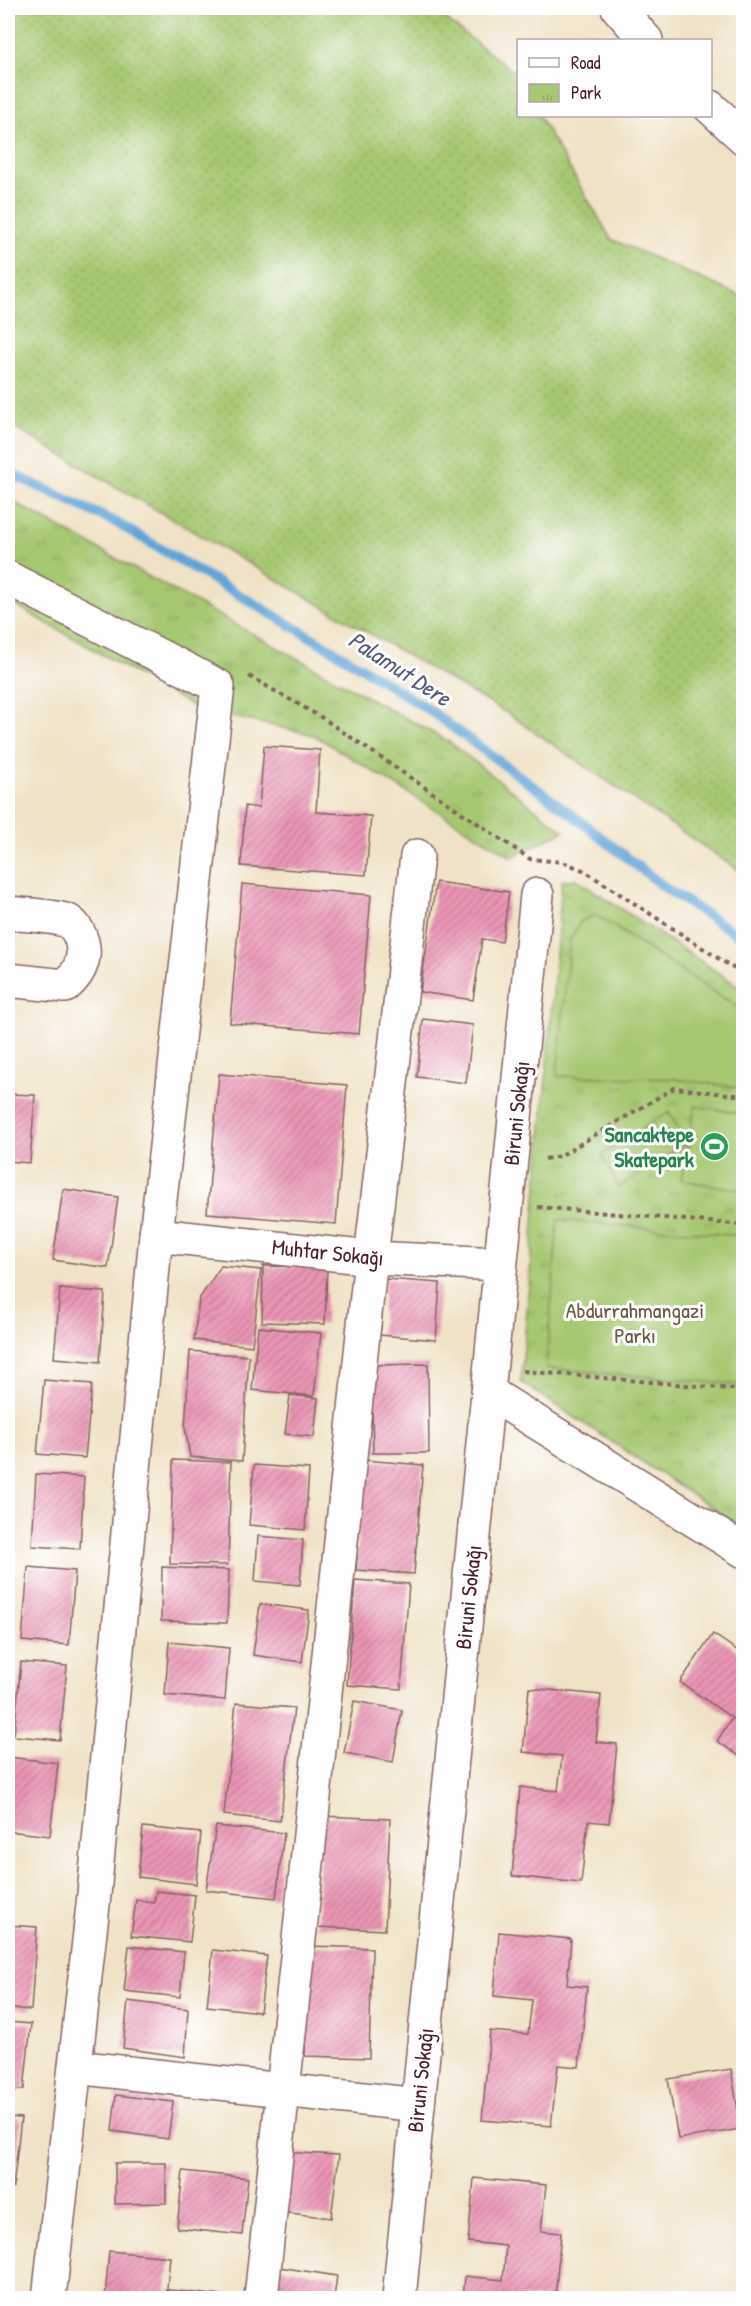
<svg xmlns="http://www.w3.org/2000/svg" width="751" height="2306" viewBox="0 0 751 2306" font-family="'Patrick Hand',sans-serif">
<style>
.grass{fill:url(#grass-dots);stroke:#78744e;stroke-width:1.5}
.park{fill:url(#park-tufts);stroke:#78744e;stroke-width:1.5}
.pitch{fill:#a6c871;stroke:#78744e;stroke-width:1.5}
.lines{fill:none;stroke-linecap:round;stroke-linejoin:round}
.stream{stroke:#63a4d6;stroke-width:10}
.building{fill:url(#building-hatch)}
.minor-casing{stroke:#846361;stroke-width:36}
.path{stroke:#846361;stroke-width:4;stroke-dasharray:4.5 4.5;stroke-linecap:butt}
.minor{stroke:#fff;stroke-width:33}
.labels{text-anchor:middle;dominant-baseline:central;stroke-width:6;stroke-linejoin:round;paint-order:stroke}
.street-label{font-size:22px;fill:#4a1f2b;stroke:#fff}
.leisure-label{font-size:22px;font-weight:bold;fill:#27864d;stroke:#fff;text-anchor:end}
.park-label{font-size:22px;fill:#6a5a44;stroke:#fff}
.water-label{font-size:24px;font-style:italic;fill:#555b78;stroke:#fff}
</style>
<defs>
<pattern id="grass-dots" width="8" height="8" patternUnits="userSpaceOnUse" patternTransform="scale(1.5)"><rect width="8" height="8" fill="#a6c871"/><path d="M2 2h.1M6 6h.1" fill="none" stroke="#90ab62" stroke-width="1.8" stroke-linecap="round"/></pattern>
<pattern id="park-tufts" width="24" height="20" patternUnits="userSpaceOnUse" patternTransform="scale(1.5)"><rect width="24" height="20" fill="#a6c871"/><path d="M3 7l-1-3M5 7V3M7 7l1-3M15 17l-1-3M17 17v-4M19 17l1-3" fill="none" stroke="#90ab62"/></pattern>
<pattern id="building-hatch" width="6" height="6" patternUnits="userSpaceOnUse" patternTransform="scale(1.5)"><rect width="6" height="6" fill="#eb95b5"/><path d="M-1 1l2-2M0 6l6-6M5 7l2-2" fill="none" stroke="#c07993"/></pattern>
</defs>
<rect width="100%" height="100%" fill="#fff"/>
<filter id="ink" filterUnits="userSpaceOnUse"><feTurbulence type="fractalNoise" baseFrequency=".0167" numOctaves="2"/><feDisplacementMap in="SourceGraphic" scale="12" xChannelSelector="R" yChannelSelector="G"/><feConvolveMatrix kernelMatrix="1 2 1 2 8 2 1 2 1" color-interpolation-filters="sRGB"/></filter>
<filter id="wash" filterUnits="userSpaceOnUse"><feTurbulence type="fractalNoise" baseFrequency=".008" numOctaves="4" result="noise"/><feDisplacementMap in="SourceGraphic" scale="24" xChannelSelector="R" yChannelSelector="G"/><feGaussianBlur stdDeviation="1.35" result="paint"/><feColorMatrix in="noise" values="0 0 0 0 0 0 0 0 0 0 0 0 0 0 0 0 0 1.4 0 .05"/><feComposite in="paint" operator="in"/></filter>
<g filter="url(#wash)">
<rect width="100%" height="100%" fill="#f0e2c6"/>
<polygon class="grass" points="8,8 431,8 513,71 518,79 518,116 539,116 611,239 743,297 743,873 505,712 8,424"/>
<g class="park">
<polygon points="8,499 449,742 564,831 512,857 314,735 198,709 8,601"/>
<polygon points="576,879 743,989 743,1528 521,1382 562,881"/>
</g>
<g class="pitch">
<polygon points="596,915 743,1011 743,1088 674,1079 557,1076 570,940 581,921"/>
<polygon points="695,1106 743,1114 743,1190 681,1180"/>
<polygon points="669,1112 687,1143 619,1187 602,1155"/>
<polygon points="558,1220 743,1236 743,1385 546,1368"/>
</g>
<g class="lines">
<polyline class="stream" points="8,472 115,522 343,656 429,710 570,813 668,890 744,939"/>
</g>
<g id="blocks">
<g class="building">
<polygon points="264,746 320,750 316,812 371,816 366,875 241,866 245,806 259,808"/>
<polygon points="436,882 509,892 502,942 482,939 473,1000 420,992"/>
<polygon points="242,884 371,895 359,1034 230,1023"/>
<polygon points="423,1019 473,1025 466,1083 417,1077"/>
<polygon points="219,1074 347,1085 336,1224 207,1213"/>
<polygon points="8,1094 35,1095 30,1163 8,1161"/>
<polygon points="63,1189 118,1197 108,1268 53,1260"/>
<polygon points="221,1266 261,1270 252,1346 194,1340 199,1299"/>
<polygon points="263,1266 327,1267 325,1324 262,1322"/>
<polygon points="385,1279 440,1283 436,1340 380,1335"/>
<polygon points="60,1289 105,1292 100,1362 54,1358"/>
<polygon points="258,1327 321,1333 314,1396 252,1390"/>
<polygon points="190,1351 249,1356 242,1461 190,1457 185,1428"/>
<polygon points="428,1364 429,1453 373,1453 371,1365"/>
<polygon points="44,1380 92,1384 85,1458 37,1454"/>
<polygon points="290,1395 318,1398 314,1437 285,1434"/>
<polygon points="173,1460 231,1462 228,1565 170,1564"/>
<polygon points="364,1460 423,1465 414,1574 356,1570"/>
<polygon points="254,1465 309,1469 305,1530 249,1525"/>
<polygon points="36,1474 84,1477 80,1549 32,1546"/>
<polygon points="258,1536 303,1540 300,1585 255,1581"/>
<polygon points="28,1567 75,1571 69,1645 22,1641"/>
<polygon points="162,1567 229,1570 227,1623 161,1621"/>
<polygon points="355,1580 409,1584 401,1689 347,1685"/>
<polygon points="260,1604 309,1610 302,1662 253,1655"/>
<polygon points="713,1634 744,1655 744,1759 717,1741 732,1718 680,1682"/>
<polygon points="169,1642 229,1648 225,1700 165,1695"/>
<polygon points="21,1662 67,1666 60,1740 14,1736"/>
<polygon points="529,1688 601,1695 596,1742 617,1744 609,1823 588,1821 581,1883 512,1876 520,1787 558,1791 562,1756 523,1752"/>
<polygon points="354,1701 402,1710 393,1762 344,1753"/>
<polygon points="236,1703 294,1708 280,1821 224,1815"/>
<polygon points="8,1757 58,1763 50,1836 8,1831"/>
<polygon points="321,1816 390,1819 385,1930 317,1927"/>
<polygon points="216,1826 284,1833 276,1898 206,1890"/>
<polygon points="143,1827 201,1833 196,1884 138,1877"/>
<polygon points="156,1891 195,1895 190,1942 131,1936 136,1900 154,1902"/>
<polygon points="8,1925 37,1927 31,2010 8,2008"/>
<polygon points="499,1932 571,1939 567,1985 587,1987 579,2067 558,2065 551,2126 482,2120 490,2031 528,2034 532,2000 494,1996"/>
<polygon points="129,1946 184,1952 180,1997 124,1991"/>
<polygon points="308,1946 372,1948 369,2058 305,2056"/>
<polygon points="213,1950 267,1956 260,2012 207,2006"/>
<polygon points="128,2001 188,2009 185,2057 123,2048"/>
<polygon points="8,2022 31,2024 24,2089 8,2092"/>
<polygon points="731,2069 741,2129 678,2139 668,2079"/>
<polygon points="116,2095 173,2102 168,2139 112,2131"/>
<polygon points="8,2117 21,2118 13,2188 8,2187"/>
<polygon points="280,2152 339,2155 331,2218 273,2211"/>
<polygon points="115,2163 166,2163 166,2203 115,2204"/>
<polygon points="183,2171 248,2178 242,2235 177,2228"/>
<polygon points="474,2178 546,2185 541,2231 561,2233 555,2298 463,2298 465,2276 503,2280 506,2246 468,2242"/>
<polygon points="109,2251 170,2257 166,2298 105,2298"/>
<polygon points="272,2266 337,2276 334,2298 267,2298"/>
<polygon points="168,2290 222,2296 222,2298 167,2298"/>
</g>
</g>
</g>
<g filter="url(#ink)">
<use href="#blocks" fill-opacity="0" stroke="#846361" stroke-width="1.5"/>
<g class="lines">
<defs>
<g id="minor">
<polyline points="618,8 646,40"/>
<polyline points="710,107 744,138"/>
<polyline points="8,578 218,686 156,1235 93,1905 49,2298"/>
<path d="M 8,913 C 26,915 47,915 65,920 C 70,921 75,927 78,932 C 89,953 82,972 65,986 L 8,980"/>
<polyline points="156,1235 371,1258 500,1264"/>
<polyline points="488,1392 744,1551"/>
<polyline points="75,2067 418,2105"/>
<polyline points="261,2298 371,1258 417,856"/>
<polyline points="399,2298 537,895"/>
</g>
</defs>
<use href="#minor" class="minor-casing"/>
<g class="path">
<polyline points="249,676 324,719 530,859 563,862 583,870 744,975"/>
<polyline points="545,1159 560,1156 674,1088 744,1096"/>
<polyline points="538,1207 744,1225"/>
<polyline points="523,1371 744,1390"/>
</g>
<use href="#minor" class="minor"/>
</g>
</g>
<defs>
<symbol id="stadium-disc" viewBox="-11 -11 22 22"><circle r="9.5" fill="#2e9e5b" stroke="#fff"/><path d="M0-5a6.5 5 0 1 0 0 10a6.5 5 0 1 0 0-10ZM-3.5-1.8h7v3.6h-7Z" fill="#fff"/></symbol>
</defs>
<g fill-rule="evenodd">
<use href="#stadium-disc" x="698" y="1130" width="33" height="33"/>
</g>
<g class="labels">
<g class="street-label">
<text transform="translate(516 1113) rotate(-84)">Biruni Sokağı</text>
<text transform="translate(328 1252) rotate(6)">Muhtar Sokağı</text>
<text transform="translate(468 1597) rotate(-84)">Biruni Sokağı</text>
<text transform="translate(420 2080) rotate(-84)">Biruni Sokağı</text>
</g>
<g class="leisure-label">
<text x="694" y="1134">Sancaktepe<tspan x="694" dy="25">Skatepark</tspan></text>
</g>
<g class="park-label">
<text x="635" y="1310">Abdurrahmangazi<tspan x="635" dy="25">Parkı</tspan></text>
</g>
<g class="water-label">
<text transform="translate(400 668) rotate(33)">Palamut Dere</text>
</g>
</g>
<rect width="751" height="2306" fill="none" stroke="#fff" stroke-width="30"/>
<rect x="517" y="39" width="195" height="78" fill="#ffffff" stroke="#b7a5aa" stroke-width="1.5"/>
<rect x="529" y="58" width="30" height="9" fill="#ffffff" stroke="#b7a5aa" stroke-width="1.5"/>
<text x="571" y="69" font-size="18" fill="#4a1f2b">Road</text>
<rect x="529" y="84" width="30" height="18" fill="url(#park-tufts)" stroke="#b7a5aa" stroke-width="1.5"/>
<text x="571" y="99" font-size="18" fill="#4a1f2b">Park</text>
</svg>
